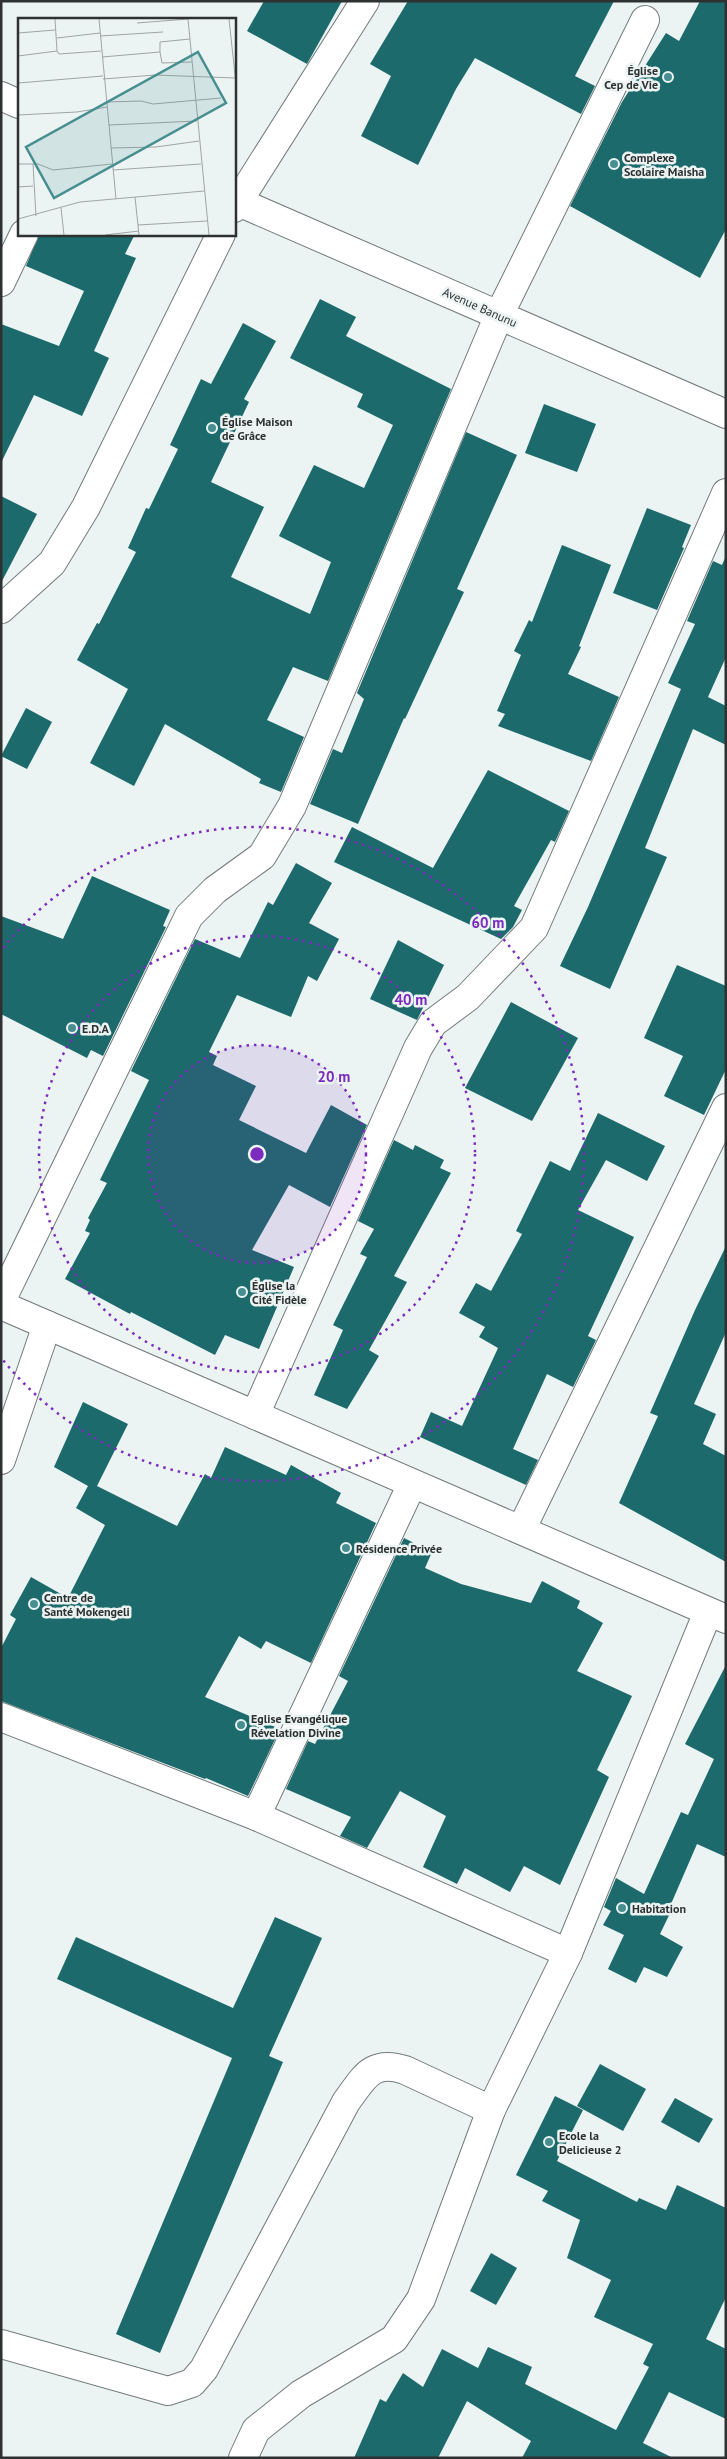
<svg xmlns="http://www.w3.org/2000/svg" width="727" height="2459" viewBox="0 0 727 2459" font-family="'PT Sans',sans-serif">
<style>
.building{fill:#1c6a6b}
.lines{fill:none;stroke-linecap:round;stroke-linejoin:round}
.minor-casing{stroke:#747b7b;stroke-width:30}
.minor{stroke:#fff;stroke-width:28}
.ring{fill:none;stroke:#7b2cbf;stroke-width:2.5;stroke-dasharray:2.5 5}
.poi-dot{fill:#468e8f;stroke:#ebf3f3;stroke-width:2}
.labels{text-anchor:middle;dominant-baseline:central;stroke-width:5;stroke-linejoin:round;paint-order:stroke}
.poi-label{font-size:12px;font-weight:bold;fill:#2e3131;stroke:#ebf3f3;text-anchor:start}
.street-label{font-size:12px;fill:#2e3131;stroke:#ebf3f3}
.inset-road{fill:none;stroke:#9fa5a5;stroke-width:1}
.view{fill:#468e8f;fill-opacity:0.15;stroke:#468e8f;stroke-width:2.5}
.inset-edge{fill:none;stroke:#2e3131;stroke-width:2.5}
.centre{fill:#7b2cbf;stroke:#ebf3f3;stroke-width:2.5}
.ring-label{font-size:15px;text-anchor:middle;font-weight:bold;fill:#7b2cbf;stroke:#ebf3f3;stroke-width:5;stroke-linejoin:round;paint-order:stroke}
</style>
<rect width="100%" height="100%" fill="#ebf3f3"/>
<g class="building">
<polygon points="264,1 342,1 307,64 247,31"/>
<polygon points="408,1 614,1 575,76 595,86 581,114 475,58 456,89 418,165 361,136 391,76 370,64"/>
<polygon points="700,1 726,1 726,229 700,278 570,206 622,102 666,33 679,41"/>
<polygon points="39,234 135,234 125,254 136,258 94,351 109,358 82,416 34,395 1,463 1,324 59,346 84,291 26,266"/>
<polygon points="320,299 356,317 346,336 451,389 328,681 293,667 267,720 304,737 281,792 259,783 261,779 165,724 134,786 90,763 128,689 77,660 97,623 99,624 136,552 128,548 146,508 149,509 178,449 170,445 201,379 211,384 243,323 276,341 244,399 249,402 211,482 264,507 231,577 310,614 331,562 279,536 314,465 364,488 393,425 357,407 363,394 290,358"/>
<polygon points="544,404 596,424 577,472 525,453"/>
<polygon points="466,432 517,455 457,589 464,592 405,719 404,718 358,824 310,804 333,749 342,753 364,699 357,693"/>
<polygon points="1,496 37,514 1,583"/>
<polygon points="647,508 691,525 682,547 684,548 657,610 613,593"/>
<polygon points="562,545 611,565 579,646 581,647 568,674 619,697 591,761 498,726 505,714 497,711 521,655 514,651 529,620 532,622"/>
<polygon points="726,556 726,657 708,697 726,706 726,745 693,729 645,848 667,857 610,989 560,966 588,907 681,689 668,683 695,624 687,621 713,561 722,565"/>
<polygon points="26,708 52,722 27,769 1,756"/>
<polygon points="488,770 569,811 555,842 551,840 514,906 522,910 513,927 501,939 334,862 352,827 433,868"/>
<polygon points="296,863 332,883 309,923 339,939 317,981 308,976 291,1017 237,995 209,1052 217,1056 213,1065 256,1086 239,1120 306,1153 331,1105 367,1125 330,1207 289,1185 252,1250 294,1267 259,1349 225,1335 215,1355 131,1312 130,1314 65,1279 90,1233 85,1231 90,1220 88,1218 107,1183 100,1180 149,1080 131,1071 195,939 240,958 268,902 273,905"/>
<polygon points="92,876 170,910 163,926 166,927 103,1056 91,1050 87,1058 1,1014 1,916 63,939"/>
<polygon points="398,940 444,965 417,1020 370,999"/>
<polygon points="677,965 726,986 726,1069 704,1115 664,1096 683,1056 644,1038"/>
<polygon points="511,1002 578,1038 532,1121 465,1088"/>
<polygon points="598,1113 665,1146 647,1181 606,1160 578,1210 634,1237 588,1336 596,1340 573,1387 547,1374 513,1449 538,1460 526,1485 420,1437 431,1412 462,1426 498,1348 479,1337 485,1327 459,1313 476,1283 491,1291 522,1234 516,1231 550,1161 570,1171"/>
<polygon points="394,1140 413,1150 415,1145 444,1160 440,1168 451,1173 394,1276 407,1282 369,1350 379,1356 347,1409 314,1395 343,1330 333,1325 367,1257 360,1254 374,1229 358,1221"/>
<polygon points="726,1246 726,1332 694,1404 716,1414 703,1444 726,1456 726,1562 619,1503 658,1416 650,1413 695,1310"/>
<polygon points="83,1402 128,1424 97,1486 177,1526 205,1474 211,1478 225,1447 286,1475 291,1465 341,1493 336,1503 376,1523 311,1663 266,1641 261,1649 239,1636 205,1697 280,1729 248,1796 206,1778 205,1779 1,1701 1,1648 16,1619 10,1615 31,1577 68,1598 105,1525 76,1508 88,1486 54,1467"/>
<polygon points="404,1538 432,1552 425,1568 461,1584 531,1603 542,1581 580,1601 577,1608 603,1623 577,1671 632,1696 597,1770 609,1777 560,1885 524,1866 510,1892 465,1868 457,1884 423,1867 446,1816 400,1791 367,1848 340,1836 351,1817 286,1789 308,1741 315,1744 348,1681 339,1676"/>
<polygon points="726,1665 726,1857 697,1844 671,1904 674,1905 660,1934 683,1947 667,1977 644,1967 636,1983 608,1969 624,1935 603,1925 611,1911 604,1907 616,1878 644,1894 681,1812 688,1815 714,1759 685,1744"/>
<polygon points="275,1917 322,1938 269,2056 283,2062 160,2353 116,2334 232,2058 57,1979 76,1937 233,2008"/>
<polygon points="600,2064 646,2089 623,2131 577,2106"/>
<polygon points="555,2096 583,2110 557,2161 637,2202 639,2198 666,2210 677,2185 726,2208 726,2297 706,2339 726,2349 726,2419 669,2392 643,2443 673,2458 522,2458 531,2441 467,2401 438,2458 354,2458 380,2399 386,2402 403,2373 423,2387 442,2349 478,2368 488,2347 532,2367 525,2384 616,2430 649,2367 643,2364 653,2344 594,2317 611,2280 567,2258 580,2220 542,2201 548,2191 516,2175"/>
<polygon points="675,2098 713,2119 699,2143 661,2122"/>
<polygon points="491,2253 517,2268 496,2305 470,2291"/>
</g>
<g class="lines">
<defs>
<g id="minor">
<polyline points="1,96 19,104"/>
<polyline points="234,200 726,414"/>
<polyline points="234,208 365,1"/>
<polyline points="1,282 24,234"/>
<polyline points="1,609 52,563 86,507 221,234"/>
<polyline points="1,1301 189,916 215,890 262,856 292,806 499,315 645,20"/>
<polyline points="1,1305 726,1619"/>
<polyline points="255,1415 418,1048 433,1023 468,997 534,928 726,493"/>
<polyline points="1,1460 47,1325"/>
<polyline points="521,1530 726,1108"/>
<polyline points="1,1717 256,1816 568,1953"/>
<polyline points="256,1816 412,1484"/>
<path d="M 1,2344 L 168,2391 L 192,2383 L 204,2369 L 346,2102 C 364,2078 371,2059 405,2070 L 491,2110"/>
<polyline points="243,2458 256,2430 301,2394 394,2339 421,2299 491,2110 568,1953 708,1612"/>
</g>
</defs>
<use href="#minor" class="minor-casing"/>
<use href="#minor" class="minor"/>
</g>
<circle cx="257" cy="1154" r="109" fill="#7b2cbf" fill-opacity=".12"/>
<g class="ring">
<circle cx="257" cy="1154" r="109"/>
<circle cx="257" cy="1154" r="218"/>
<path d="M3 948A327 327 0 1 1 3 1360"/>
</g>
<g class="poi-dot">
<circle cx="668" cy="77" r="5"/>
<circle cx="614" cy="164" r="5"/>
<circle cx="212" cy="428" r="5"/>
<circle cx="72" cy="1028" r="5"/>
<circle cx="242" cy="1292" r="5"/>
<circle cx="346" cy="1548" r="5"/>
<circle cx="34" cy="1604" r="5"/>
<circle cx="241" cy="1725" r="5"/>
<circle cx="622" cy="1908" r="5"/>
<circle cx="549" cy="2142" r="5"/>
</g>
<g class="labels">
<g class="poi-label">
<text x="658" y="70" text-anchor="end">Église<tspan x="658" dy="14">Cep de Vie</tspan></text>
<text x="624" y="157">Complexe<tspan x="624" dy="14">Scolaire Maisha</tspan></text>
<text x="222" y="421">Église Maison<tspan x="222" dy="14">de Grâce</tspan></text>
<text x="82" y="1028">E.D.A</text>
<text x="252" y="1285">Église la<tspan x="252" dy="14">Cité Fidèle</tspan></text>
<text x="356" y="1548">Résidence Privée</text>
<text x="44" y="1597">Centre de<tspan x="44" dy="14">Santé Mokengeli</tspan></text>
<text x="251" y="1718">Eglise Evangélique<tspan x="251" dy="14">Révelation Divine</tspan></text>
<text x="632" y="1908">Habitation</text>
<text x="559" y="2135">Ecole la<tspan x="559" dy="14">Delicieuse 2</tspan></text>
</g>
<g class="street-label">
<text transform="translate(480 307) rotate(24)">Avenue Banunu</text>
</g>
</g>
<g transform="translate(18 18)">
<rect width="218" height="218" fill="#ebf3f3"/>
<path class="inset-road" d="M 81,1 L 98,181M 170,1 L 191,217M 211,1 L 218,66M 119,5 L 170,1M 0,15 L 37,12M 82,18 L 145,14M 39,20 L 82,15M 172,21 L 142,24 L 142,34 L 144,45 L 174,44M 39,33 L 41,36 L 83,33M 0,38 L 39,33 L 37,1M 84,39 L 142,34M 85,61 L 137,57 L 217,60M 0,65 L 85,58M 89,84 L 123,83 L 135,86 L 203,80M 0,97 L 59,94 L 89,89M 91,107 L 179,103M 93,130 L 138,129 L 181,123M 0,146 L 20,146 L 35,152 L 94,146M 15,146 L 18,198M 95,152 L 183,146M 0,169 L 15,168M 117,179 L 121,217M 43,190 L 46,217M 0,201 L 62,184 L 186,173M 120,207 L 189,203M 87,217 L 121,213"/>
<path class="view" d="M 180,34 L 208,85 L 36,180 L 8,129 Z"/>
<rect width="218" height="218" class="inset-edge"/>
</g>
<circle cx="257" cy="1154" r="8" class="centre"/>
<g class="ring-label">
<text x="488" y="928">60 m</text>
<text x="411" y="1005">40 m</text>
<text x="334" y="1082">20 m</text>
</g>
<rect width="727" height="2459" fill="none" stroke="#2e3131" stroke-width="5"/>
</svg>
